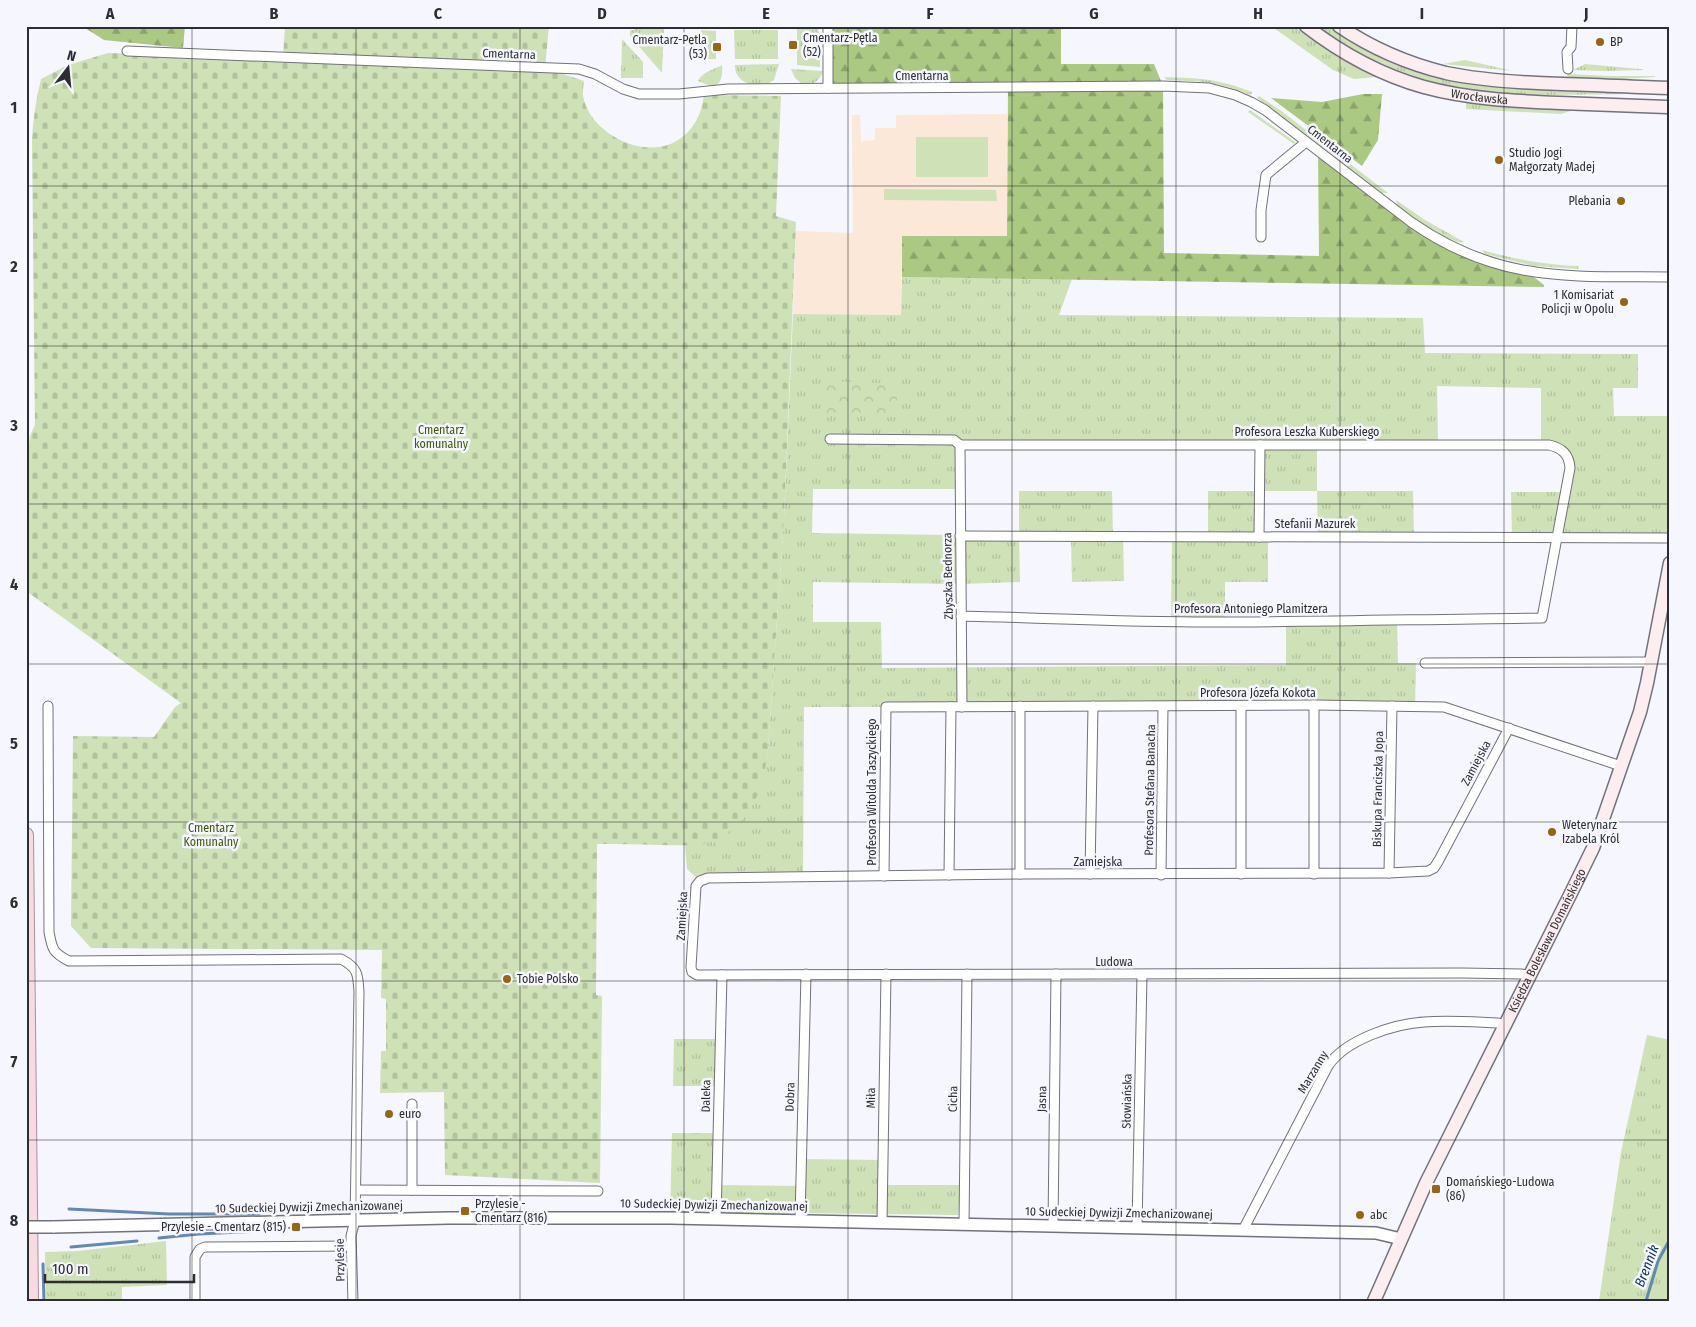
<svg xmlns="http://www.w3.org/2000/svg" width="1696" height="1327" viewBox="0 0 1696 1327" font-family="'Fira Sans Condensed',sans-serif">
<style>
.education{fill:#fce8d9}
.grass{fill:url(#grass-tufts)}
.forest{fill:url(#forest-firs)}
.cemetery{fill:url(#cemetery-stones)}
.park{fill:url(#park-crowns)}
.garden{fill:#cfe1b7}
.lines{fill:none;stroke-linecap:round;stroke-linejoin:round}
.stream{stroke:#6488b1;stroke-width:3}
.minor-casing{stroke:#71727b;stroke-width:11}
.tertiary-casing{stroke:#71727b;stroke-width:14}
.secondary-casing{stroke:#71727b;stroke-width:15}
.primary-casing{stroke:#ae8f97;stroke-width:16}
.minor{stroke:#fff;stroke-width:9}
.tertiary{stroke:#fff;stroke-width:11}
.secondary{stroke:#fbedf0;stroke-width:12}
.primary{stroke:#f8dbe1;stroke-width:14}
.tertiary-bridge-casing{stroke:#71727b;stroke-width:14;stroke-linecap:butt}
.tertiary-bridge{stroke:#fff;stroke-width:11}
.grid{fill:none;stroke:#2d2e32;stroke-width:1;stroke-opacity:0.55}
.poi-dot{fill:#956615;stroke:#f5f6fe;stroke-width:2}
.labels{text-anchor:middle;dominant-baseline:central;stroke-width:5;stroke-linejoin:round;paint-order:stroke}
.poi-label{font-size:12px;fill:#2d2e32;stroke:#f5f6fe;text-anchor:start}
.street-label{font-size:12px;fill:#2d2e32;stroke:#f5f6fe}
.park-label{font-size:12px;fill:#40590b;stroke:#f5f6fe}
.water-label{font-size:14px;font-style:italic;fill:#103459;stroke:#f5f6fe}
.neatline{fill:none;stroke:#2d2e32;stroke-width:2}
.grid-label{font-size:16px;text-anchor:middle;font-weight:bold;fill:#2d2e32}
</style>
<defs>
<pattern id="grass-tufts" width="24" height="20" patternUnits="userSpaceOnUse" patternTransform="scale(1.25)"><rect width="24" height="20" fill="#cfe1b7"/><path d="M3 7l-1-3M5 7V3M7 7l1-3M15 17l-1-3M17 17v-4M19 17l1-3" fill="none" stroke="#b2c19e"/></pattern>
<pattern id="forest-firs" width="22" height="20" patternUnits="userSpaceOnUse" patternTransform="scale(1.25)"><rect width="22" height="20" fill="#abc982"/><path d="M5 1l3.5 6h-7zM16 11l3.5 6h-7z" fill="#8ca46b"/></pattern>
<pattern id="cemetery-stones" width="16" height="16" patternUnits="userSpaceOnUse" patternTransform="scale(1.25)"><rect width="16" height="16" fill="#cfe1b7"/><path d="M2 7V4a2 2 0 0 1 4 0v3zM10 15v-3a2 2 0 0 1 4 0v3z" fill="#b2c19e"/></pattern>
<pattern id="park-crowns" width="20" height="18" patternUnits="userSpaceOnUse" patternTransform="scale(1.25)"><rect width="20" height="18" fill="#cfe1b7"/><path d="M2 6a3 3 0 1 1 6 0M12 15a3 3 0 1 1 6 0" fill="none" stroke="#b2c19e"/></pattern>
</defs>
<rect width="100%" height="100%" fill="#f5f6fe"/>
<polygon class="education" points="1007,114 1007,236 902,236 901,315 793,314 796,231 853,233 852,115 860,115 861,141 875,140 875,128 896,128 896,115"/>
<g class="grass">
<polygon points="652,26 664,26 662,73 630,36 630,30 634,30 634,28 651,28"/>
<polygon points="806,26 817,26 820,36 820,67 797,65 797,29"/>
<polygon points="1271,26 1293,26 1336,56 1377,77 1354,79 1333,70"/>
<path d="M 1316,26 L 1328,26 L 1375,55 L 1412,70 L 1467,84 L 1524,89 L 1670,94 L 1670,95 C 1616,92 1561,97 1507,94 C 1439,91 1372,65 1316,26 Z"/>
<polygon points="701,30 716,31 716,59 701,59"/>
<polygon points="734,30 778,30 778,59 735,59"/>
<polygon points="622,39 643,62 643,78 621,78"/>
<polygon points="1465,60 1513,71 1443,64"/>
<path d="M 779,64 L 774,80 C 760,91 734,84 735,65 Z"/>
<polygon points="1585,64 1640,69 1645,70 1604,71 1573,70"/>
<path d="M 722,65 C 723,74 722,83 713,87 L 698,81 C 702,72 713,70 722,65 Z"/>
<path d="M 791,69 L 823,71 C 819,82 814,84 803,85 L 795,78 Z"/>
<polygon points="1568,74 1609,76 1654,76 1656,77 1620,79 1567,77"/>
<path d="M 1164,77 C 1199,78 1219,79 1252,92 L 1251,95 C 1218,82 1201,81 1167,80 Z"/>
<polygon points="1259,96 1280,110 1388,193 1381,193 1257,98"/>
<polygon points="1466,103 1497,106 1577,109 1561,114 1466,109"/>
<polygon points="1250,110 1295,142 1294,144 1248,112"/>
<path d="M 1396,200 L 1425,220 L 1464,242 C 1451,246 1409,214 1397,205 Z"/>
<path d="M 1482,250 C 1514,259 1546,265 1579,266 L 1578,269 L 1534,266 L 1485,254 Z"/>
<path d="M 902,277 L 1072,279 L 1059,315 L 1423,318 L 1425,353 L 1638,354 L 1638,388 L 1613,388 L 1614,416 L 1670,416 L 1670,538 L 1512,537 L 1511,492 L 1566,492 L 1567,456 L 1541,444 L 1541,388 L 1437,386 L 1438,445 L 1317,445 L 1317,491 L 1413,491 L 1414,537 L 1318,537 L 1317,491 L 1259,491 L 1259,536 L 1268,537 L 1268,582 L 1225,582 L 1225,622 L 1171,622 L 1172,536 L 1208,536 L 1208,491 L 1259,491 L 1260,445 L 961,445 L 960,489 L 813,489 L 812,533 L 1019,536 L 1019,491 L 1112,491 L 1113,536 L 1123,536 L 1124,581 L 1072,582 L 1071,536 L 1019,536 L 1020,582 L 961,584 L 813,582 L 813,622 L 881,622 L 882,668 L 1286,665 L 1286,621 L 1397,620 L 1398,663 L 1416,663 L 1415,706 L 804,707 L 803,878 L 700,881 L 687,869 L 685,845 C 744,840 760,801 768,749 L 784,519 L 793,314 L 901,315 Z"/>
<polygon points="1647,1035 1670,1040 1670,1301 1599,1301 1621,1152"/>
<polygon points="674,1039 720,1039 719,1086 673,1086"/>
<polygon points="672,1133 718,1133 717,1185 800,1186 800,1159 883,1160 883,1185 961,1185 958,1215 796,1213 716,1219 670,1218"/>
<polygon points="166,1241 167,1285 122,1287 122,1301 46,1301 45,1252 78,1251"/>
</g>
<g class="forest">
<polygon points="82,26 185,26 183,48 104,40"/>
<polygon points="828,26 1061,26 1061,64 1154,64 1163,86 1164,253 1319,256 1318,151 1436,239 1526,271 1544,285 1544,287 902,277 902,236 1007,236 1008,87 828,88"/>
<polygon points="1363,94 1382,94 1378,140 1362,166 1271,98 1322,102"/>
</g>
<path class="cemetery" d="M 285,26 L 549,26 L 545,68 L 584,81 C 583,86 583,91 583,96 C 590,135 648,163 681,138 C 695,128 702,112 704,95 L 781,96 L 776,216 L 796,222 L 784,519 L 768,749 C 766,764 764,780 758,794 C 748,817 727,840 702,844 C 688,846 673,845 659,845 C 639,844 618,844 597,844 L 596,995 L 602,996 L 600,1183 L 445,1175 L 444,1092 L 380,1093 L 381,1051 L 386,1051 L 386,999 L 381,998 L 382,950 L 91,948 L 71,926 L 73,736 L 154,737 L 175,707 L 181,703 L 26,591 L 26,448 L 29,445 L 30,436 L 35,425 L 32,140 C 33,119 36,99 41,79 L 68,65 L 108,53 L 283,58 Z"/>
<polygon class="park" points="825,381 898,384 896,417 823,414"/>
<g class="garden">
<rect x="916" y="137" width="72" height="40"/>
<polygon points="884,189 996,190 997,201 884,200"/>
</g>
<g class="lines">
<g class="stream">
<polyline points="69,1209 169,1214 259,1214"/>
<polyline points="159,1238 199,1234 260,1231"/>
<polyline points="71,1247 137,1241"/>
<polyline points="43,1264 44,1301"/>
<polyline points="1646,1301 1658,1261 1670,1239"/>
</g>
<defs>
<g id="minor">
<polyline points="828,26 828,88"/>
<path d="M 127,51 L 579,69 L 595,74 L 623,89 L 639,94 L 679,94 L 728,89 L 1163,86 L 1209,88 L 1235,95 L 1251,102 L 1265,110 L 1411,222 C 1498,283 1569,276 1670,277"/>
<polyline points="1568,69 1567,52 1571,47 1572,26"/>
<polyline points="1261,237 1261,210 1266,175 1306,142"/>
<polyline points="830,439 954,440 960,445"/>
<path d="M 960,445 L 1549,445 C 1562,448 1569,454 1570,468 L 1542,618 C 1432,619 1321,622 1211,622 C 1128,622 1044,618 961,616"/>
<polyline points="960,445 962,707"/>
<polyline points="960,536 1670,538"/>
<polyline points="1259,537 1260,445"/>
<polyline points="1425,663 1651,662"/>
<path d="M 48,706 L 49,932 C 52,949 53,953 69,961 L 341,959 C 358,968 358,974 359,992 L 355,1220 L 351,1236 L 353,1301"/>
<polyline points="1241,706 1241,874"/>
<polyline points="1509,728 1439,860 1434,868 1428,871 1389,873 1020,874 708,878 700,881 696,886 691,967 692,972 697,975 1462,973 1522,974 1530,976"/>
<polyline points="1389,873 1392,706"/>
<polyline points="1020,874 1020,706"/>
<polyline points="1090,874 1093,706"/>
<polyline points="1314,874 1314,705"/>
<polyline points="949,875 951,707"/>
<polyline points="1161,875 1163,707"/>
<polyline points="884,876 886,707 1314,705 1444,707 1621,766"/>
<polyline points="356,1190 598,1191"/>
<polyline points="412,1190 412,1104"/>
<polyline points="716,1219 722,975"/>
<polyline points="800,1220 806,974"/>
<polyline points="882,1222 886,974"/>
<polyline points="964,1224 967,974"/>
<polyline points="1053,1225 1056,974"/>
<polyline points="1137,1227 1142,975"/>
<path d="M 1243,1230 L 1328,1066 C 1345,1040 1393,1024 1424,1022 C 1448,1020 1473,1022 1498,1023 L 1505,1026"/>
<polyline points="195,1301 195,1257 200,1249 205,1247 351,1246"/>
</g>
<polyline id="tertiary" points="53,1227 448,1218 670,1218 1376,1233 1401,1239"/>
<g id="secondary">
<path id="s1" d="M 1306,26 C 1341,53 1381,75 1424,87 C 1468,99 1514,101 1560,103 C 1596,104 1633,106 1670,107"/>
<path d="M 1339,26 C 1370,47 1409,64 1446,73 C 1485,81 1524,83 1563,84 C 1599,85 1634,87 1670,88"/>
<path id="s2" d="M 1374,1301 L 1426,1183 L 1571,893 L 1593,848 L 1640,712 L 1647,683 L 1670,563"/>
</g>
<polyline id="primary" points="26,835 31,1301"/>
</defs>
<use href="#minor" class="minor-casing"/>
<use href="#tertiary" class="tertiary-casing"/>
<use href="#secondary" class="secondary-casing"/>
<use href="#primary" class="primary-casing"/>
<use href="#minor" class="minor"/>
<use href="#tertiary" class="tertiary"/>
<use href="#secondary" class="secondary"/>
<use href="#primary" class="primary"/>
<defs>
<polyline id="tertiary-bridge" points="26,1227 53,1227"/>
</defs>
<use href="#tertiary-bridge" class="tertiary-bridge-casing"/>
<use href="#tertiary-bridge" class="tertiary-bridge"/>
</g>
<path class="grid" d="M 192,26 L 192,1301M 356,26 L 356,1301M 520,26 L 520,1301M 684,26 L 684,1301M 848,26 L 848,1301M 1012,26 L 1012,1301M 1176,26 L 1176,1301M 1340,26 L 1340,1301M 1504,26 L 1504,1301M 26,186 L 1670,186M 26,346 L 1670,346M 26,504 L 1670,504M 26,664 L 1670,664M 26,822 L 1670,822M 26,981 L 1670,981M 26,1140 L 1670,1140"/>
<g class="poi-dot">
<circle cx="1600" cy="42" r="5"/>
<rect x="788" y="40" width="10" height="10" rx="2.5"/>
<rect x="712" y="42" width="10" height="10" rx="2.5"/>
<circle cx="1499" cy="160" r="5"/>
<circle cx="1621" cy="201" r="5"/>
<circle cx="1624" cy="302" r="5"/>
<circle cx="1552" cy="832" r="5"/>
<circle cx="507" cy="979" r="5"/>
<circle cx="389" cy="1114" r="5"/>
<rect x="1431" y="1184" width="10" height="10" rx="2.5"/>
<rect x="460" y="1206" width="10" height="10" rx="2.5"/>
<circle cx="1360" cy="1215" r="5"/>
<rect x="291" y="1222" width="10" height="10" rx="2.5"/>
</g>
<g class="labels">
<g class="poi-label">
<text x="803" y="38">Cmentarz-Pętla<tspan x="803" dy="14">(52)</tspan></text>
<text x="707" y="40" text-anchor="end">Cmentarz-Pętla<tspan x="707" dy="14">(53)</tspan></text>
<text x="1610" y="42">BP</text>
<text x="1509" y="153">Studio Jogi<tspan x="1509" dy="14">Małgorzaty Madej</tspan></text>
<text x="1611" y="201" text-anchor="end">Plebania</text>
<text x="1614" y="295" text-anchor="end">1 Komisariat<tspan x="1614" dy="14">Policji w Opolu</tspan></text>
<text x="1562" y="825">Weterynarz<tspan x="1562" dy="14">Izabela Król</tspan></text>
<text x="517" y="979">Tobie Polsko</text>
<text x="399" y="1114">euro</text>
<text x="1446" y="1182">Domańskiego-Ludowa<tspan x="1446" dy="14">(86)</tspan></text>
<text x="475" y="1204">Przylesie -<tspan x="475" dy="14">Cmentarz (816)</tspan></text>
<text x="1370" y="1215">abc</text>
<text x="286" y="1227" text-anchor="end">Przylesie - Cmentarz (815)</text>
</g>
<g class="street-label">
<text transform="translate(509 54) rotate(2)">Cmentarna</text>
<text x="922" y="76">Cmentarna</text>
<text stroke="none"><textPath href="#s1" startOffset="190">Wrocławska</textPath></text>
<text transform="translate(1330 144) rotate(38)">Cmentarna</text>
<text x="1307" y="432">Profesora Leszka Kuberskiego</text>
<text x="1315" y="524">Stefanii Mazurek</text>
<text transform="translate(948 576) rotate(-91)">Zbyszka Bednorza</text>
<text x="1251" y="609">Profesora Antoniego Plamitzera</text>
<text x="1258" y="693">Profesora Józefa Kokota</text>
<text transform="translate(1476 763) rotate(-62)">Zamiejska</text>
<text transform="translate(1378 789) rotate(-89)">Biskupa Franciszka Jopa</text>
<text transform="translate(1150 790) rotate(-89)">Profesora Stefana Banacha</text>
<text transform="translate(872 792) rotate(-90)">Profesora Witolda Taszyckiego</text>
<text x="1098" y="862">Zamiejska</text>
<text transform="translate(682 916) rotate(-87)">Zamiejska</text>
<text stroke="none"><textPath href="#s2" startOffset="400">Księdza Bolesława Domańskiego</textPath></text>
<text x="1114" y="962">Ludowa</text>
<text transform="translate(1313 1072) rotate(-59)">Marzanny</text>
<text transform="translate(706 1096) rotate(-89)">Daleka</text>
<text transform="translate(790 1097) rotate(-88)">Dobra</text>
<text transform="translate(871 1098) rotate(-89)">Miła</text>
<text transform="translate(953 1099) rotate(-89)">Cicha</text>
<text transform="translate(1042 1099) rotate(-89)">Jasna</text>
<text transform="translate(1127 1101) rotate(-89)">Słowiańska</text>
<text transform="translate(714 1205) rotate(1)">10 Sudeckiej Dywizji Zmechanizowanej</text>
<text transform="translate(309 1207) rotate(-1)">10 Sudeckiej Dywizji Zmechanizowanej</text>
<text transform="translate(1119 1213) rotate(1)">10 Sudeckiej Dywizji Zmechanizowanej</text>
<text transform="translate(340 1260) rotate(-91)">Przylesie</text>
</g>
<g class="park-label">
<text x="441" y="430">Cmentarz<tspan x="441" dy="14">komunalny</tspan></text>
<text x="211" y="828">Cmentarz<tspan x="211" dy="14">Komunalny</tspan></text>
</g>
<g class="water-label">
<text transform="translate(1647 1266) rotate(-69)">Brennik</text>
</g>
</g>
<rect width="1696" height="1327" fill="none" stroke="#f5f6fe" stroke-width="55"/>
<g transform="translate(68 68) rotate(16)" stroke="#f5f6fe" stroke-width="4" paint-order="stroke">
<path d="M0-4L9 19L0 12L-9 19Z" fill="#2d2e32"/>
<text y="-8" font-size="14" font-weight="bold" text-anchor="middle" fill="#2d2e32">N</text>
</g>
<path d="M45 1274v8h149v-8" fill="none" stroke="#2d2e32" stroke-width="2.5"/>
<text x="52" y="1274" font-size="15" fill="#2d2e32" stroke="#f5f6fe" stroke-width="4" paint-order="stroke">100 m</text>
<rect x="28" y="28" width="1640" height="1272" class="neatline"/>
<g class="grid-label">
<text x="110" y="19">A</text>
<text x="274" y="19">B</text>
<text x="438" y="19">C</text>
<text x="602" y="19">D</text>
<text x="766" y="19">E</text>
<text x="930" y="19">F</text>
<text x="1094" y="19">G</text>
<text x="1258" y="19">H</text>
<text x="1422" y="19">I</text>
<text x="1586" y="19">J</text>
<text x="14" y="113">1</text>
<text x="14" y="272">2</text>
<text x="14" y="431">3</text>
<text x="14" y="590">4</text>
<text x="14" y="749">5</text>
<text x="14" y="908">6</text>
<text x="14" y="1067">7</text>
<text x="14" y="1226">8</text>
</g>
</svg>
